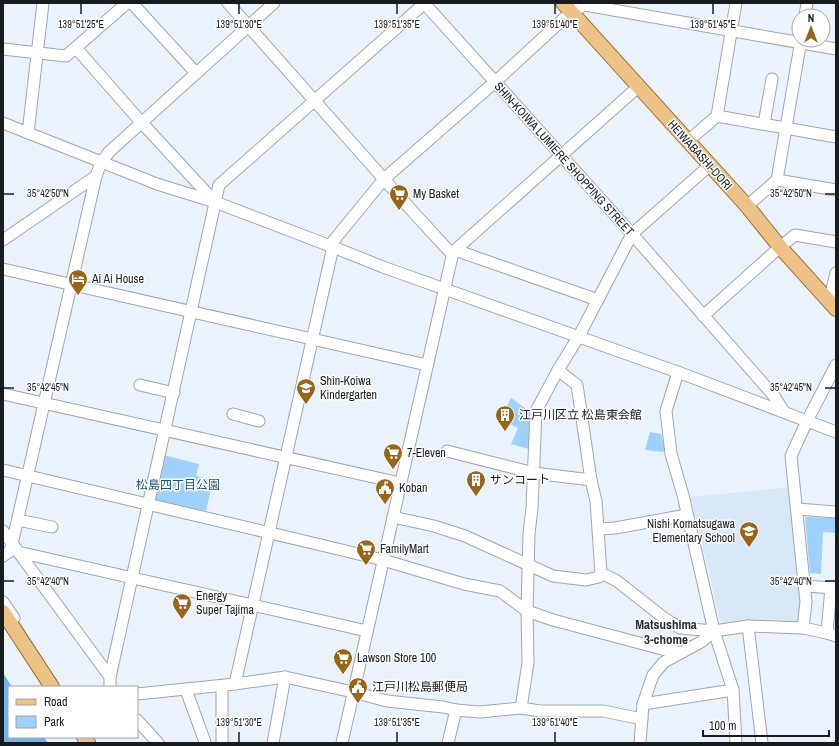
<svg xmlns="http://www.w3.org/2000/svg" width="839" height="746" viewBox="0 0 839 746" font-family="'Archivo Narrow','Noto Sans JP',sans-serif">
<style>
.built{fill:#d9e8f6}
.green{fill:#9ed1fd}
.water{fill:#6fb4ee}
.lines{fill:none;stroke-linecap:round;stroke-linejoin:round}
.minor-casing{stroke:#9fa7ae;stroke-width:13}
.major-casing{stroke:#9b6e2f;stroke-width:16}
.minor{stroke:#fff;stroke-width:11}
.major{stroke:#edc287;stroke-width:14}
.ticks{fill:none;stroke:#191c1f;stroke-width:1.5}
.labels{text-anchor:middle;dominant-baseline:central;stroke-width:3;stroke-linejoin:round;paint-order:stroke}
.street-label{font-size:12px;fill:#191c1f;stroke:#fff}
.poi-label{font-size:12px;fill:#191c1f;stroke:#fff;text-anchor:start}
.park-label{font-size:12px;fill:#21537a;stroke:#fff}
.neighbourhood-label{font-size:13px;font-weight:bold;fill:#242a30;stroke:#fff}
.ticks-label{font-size:10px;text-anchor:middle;fill:#191c1f;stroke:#fff;stroke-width:3;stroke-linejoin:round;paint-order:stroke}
</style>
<rect width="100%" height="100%" fill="#eaf3fb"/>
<polygon class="built" points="790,487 801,599 798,623 748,620 726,624 720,620 691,497"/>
<g class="green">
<polygon points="511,398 532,413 532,450 511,444 518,428 500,419"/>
<polygon points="650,432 661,434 665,450 663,452 645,450"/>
<polygon points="163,455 199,464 196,476 213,480 206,511 154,500"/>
<polygon points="805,517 836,518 836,533 823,532 821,574 810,573"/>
</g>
<polygon class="water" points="3,673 12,687 9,687 9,737 44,737 48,743 3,743"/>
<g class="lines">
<defs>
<g id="minor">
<polyline points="132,3 196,73"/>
<polyline points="228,3 414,213 449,251 453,252"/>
<polyline points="424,3 632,234 774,396 784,412"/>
<polyline points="805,16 807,3"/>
<polyline points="76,48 141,122 215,202"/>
<polyline points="3,49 66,56 127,3"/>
<polyline points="717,116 836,137"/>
<polyline points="3,123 157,184 215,202 333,247 383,267 683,374 836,432"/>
<polyline points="764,124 772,79"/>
<polyline points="28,133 43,3"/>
<polyline points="688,141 717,116 736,3"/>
<polyline points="777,180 836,190"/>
<polyline points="747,206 777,180 801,40"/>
<polyline points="3,240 96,176"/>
<polyline points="330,245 384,179 495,82 571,12 585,5 836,49"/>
<polyline points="455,250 598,300"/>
<polyline points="3,269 427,365"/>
<polyline points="829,301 836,273"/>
<polyline points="703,316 780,247 795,235 836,242"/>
<polyline points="558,370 577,385 591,480 596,501 601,573"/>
<polyline points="678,372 666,411 671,454 683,495 714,631 733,690 736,743"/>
<polyline points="140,385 174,393"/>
<polyline points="3,394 400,483"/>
<polyline points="233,414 259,421"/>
<polyline points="447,451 534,473 591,480"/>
<polyline points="3,470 321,545 383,560 464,584 500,591 527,611 553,620 662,649 681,653"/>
<polyline points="797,509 836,512"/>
<polyline points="393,517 434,526 465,536 553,576 586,580 599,577 601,573 617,581 664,618 680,628 714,631 748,626 803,628 827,633 836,636"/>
<polyline points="18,520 52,527"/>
<polyline points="599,529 615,528 687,515"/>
<polyline points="3,531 110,677"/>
<polyline points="18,552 367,631"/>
<polyline points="3,556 10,551 12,544 96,176 101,163 109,152 274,3"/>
<polyline points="804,586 836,588"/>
<polyline points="3,602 14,618"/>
<polyline points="748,626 762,743"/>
<polyline points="803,628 806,602 791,456 807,421 836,365"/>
<polyline points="827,633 831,587"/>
<polyline points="235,684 333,247"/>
<polyline points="110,687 110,677 219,185 425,3"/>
<polyline points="186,690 205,742"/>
<polyline points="137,694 235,684 285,677 353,692 387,701 443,707 456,710 480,712 521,708 540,711 603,711 642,719"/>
<polyline points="643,704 733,690"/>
<polyline points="521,708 528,663 527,611 529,534 532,508 536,411 558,370 579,336 632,234 709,166"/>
<polyline points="137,720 158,743"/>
<polyline points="222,743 222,686"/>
<polyline points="273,743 285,677"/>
<polyline points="342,743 453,252 638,87"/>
<polyline points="448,743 456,710"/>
<polyline points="640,743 643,704 653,675 664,662 701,642 714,631"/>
</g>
<g id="major">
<polyline points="563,3 747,206 780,247 836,309"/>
<polyline points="3,612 52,687"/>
<polyline points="84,737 88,743"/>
</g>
</defs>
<use href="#minor" class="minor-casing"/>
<use href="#major" class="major-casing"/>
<use href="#minor" class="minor"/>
<use href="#major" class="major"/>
</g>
<path class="ticks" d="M 81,4 L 81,14M 239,4 L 239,14M 397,4 L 397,14M 555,4 L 555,14M 713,4 L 713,14M 4,194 L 14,194M 825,194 L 835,194M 4,388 L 14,388M 825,388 L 835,388M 4,581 L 14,581M 825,581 L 835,581M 239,732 L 239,742M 397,732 L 397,742M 555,732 L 555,742"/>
<defs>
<symbol id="supermarket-pin" viewBox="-11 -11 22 30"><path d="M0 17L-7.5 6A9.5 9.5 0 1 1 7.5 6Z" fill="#98651a" stroke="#fff"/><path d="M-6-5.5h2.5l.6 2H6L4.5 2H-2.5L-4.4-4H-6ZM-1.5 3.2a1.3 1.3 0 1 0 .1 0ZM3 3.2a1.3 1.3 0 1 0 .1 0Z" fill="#fff"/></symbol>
<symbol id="hotel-pin" viewBox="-11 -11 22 30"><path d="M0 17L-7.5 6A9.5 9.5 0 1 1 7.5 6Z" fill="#98651a" stroke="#fff"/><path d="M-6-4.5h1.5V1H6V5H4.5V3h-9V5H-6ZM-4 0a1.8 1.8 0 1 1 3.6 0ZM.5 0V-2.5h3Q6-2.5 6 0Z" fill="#fff"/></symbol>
<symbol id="school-pin" viewBox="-11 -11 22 30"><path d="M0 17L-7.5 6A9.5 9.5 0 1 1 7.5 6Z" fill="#98651a" stroke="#fff"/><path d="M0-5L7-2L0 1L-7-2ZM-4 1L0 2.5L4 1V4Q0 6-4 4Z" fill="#fff"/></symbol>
<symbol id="building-pin" viewBox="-11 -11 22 30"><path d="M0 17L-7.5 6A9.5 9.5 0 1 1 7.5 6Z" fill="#98651a" stroke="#fff"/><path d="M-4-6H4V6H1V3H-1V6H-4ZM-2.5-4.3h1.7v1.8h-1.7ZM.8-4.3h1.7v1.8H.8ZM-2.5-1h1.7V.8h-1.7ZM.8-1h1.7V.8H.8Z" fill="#fff"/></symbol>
<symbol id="civic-pin" viewBox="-11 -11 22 30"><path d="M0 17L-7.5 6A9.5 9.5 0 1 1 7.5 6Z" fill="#98651a" stroke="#fff"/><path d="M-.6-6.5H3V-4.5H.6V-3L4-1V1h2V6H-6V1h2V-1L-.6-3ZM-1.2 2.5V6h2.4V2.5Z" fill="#fff"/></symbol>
</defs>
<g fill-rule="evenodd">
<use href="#supermarket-pin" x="388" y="183" width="22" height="30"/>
<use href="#hotel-pin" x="67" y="268" width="22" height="30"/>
<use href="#school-pin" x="295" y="377" width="22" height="30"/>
<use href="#building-pin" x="494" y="404" width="22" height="30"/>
<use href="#supermarket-pin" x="382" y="442" width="22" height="30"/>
<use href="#building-pin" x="465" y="469" width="22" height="30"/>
<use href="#civic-pin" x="374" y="477" width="22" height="30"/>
<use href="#school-pin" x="738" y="520" width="22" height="30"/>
<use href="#supermarket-pin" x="355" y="538" width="22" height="30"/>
<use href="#supermarket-pin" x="171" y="592" width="22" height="30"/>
<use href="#supermarket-pin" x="332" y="647" width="22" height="30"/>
<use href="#civic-pin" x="347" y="676" width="22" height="30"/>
</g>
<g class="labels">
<g class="street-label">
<text transform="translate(700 155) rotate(48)">HEIWABASHI-DORI</text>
<text transform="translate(564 159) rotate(48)">SHIN-KOIWA LUMIERE SHOPPING STREET</text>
</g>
<g class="poi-label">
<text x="413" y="194">My Basket</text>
<text x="92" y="279">Ai Ai House</text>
<text x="320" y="381">Shin-Koiwa<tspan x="320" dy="14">Kindergarten</tspan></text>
<text x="519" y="415">江戸川区立 松島東会館</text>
<text x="407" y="453">7-Eleven</text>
<text x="490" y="480">サンコート</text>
<text x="399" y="488">Koban</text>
<text x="735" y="524" text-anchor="end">Nishi Komatsugawa<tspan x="735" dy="14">Elementary School</tspan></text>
<text x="380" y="549">FamilyMart</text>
<text x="196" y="596">Energy<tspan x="196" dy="14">Super Tajima</tspan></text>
<text x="357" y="658">Lawson Store 100</text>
<text x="372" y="687">江戸川松島郵便局</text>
</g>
<g class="park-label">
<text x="178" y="485">松島四丁目公園</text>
</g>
<g class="neighbourhood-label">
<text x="666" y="624">Matsushima<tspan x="666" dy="15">3-chome</tspan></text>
</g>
</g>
<g class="ticks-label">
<text x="81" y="28">139°51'25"E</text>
<text x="239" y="28">139°51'30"E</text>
<text x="397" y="28">139°51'35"E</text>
<text x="555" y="28">139°51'40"E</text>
<text x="713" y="28">139°51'45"E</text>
<text x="48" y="197">35°42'50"N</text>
<text x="791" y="197">35°42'50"N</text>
<text x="48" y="391">35°42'45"N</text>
<text x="791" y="391">35°42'45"N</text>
<text x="48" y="585">35°42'40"N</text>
<text x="791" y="585">35°42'40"N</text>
<text x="239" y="726">139°51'30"E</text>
<text x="397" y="726">139°51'35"E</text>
<text x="555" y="726">139°51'40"E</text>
</g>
<rect width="839" height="746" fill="none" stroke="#191c1f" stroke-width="8"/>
<rect x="8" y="686" width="130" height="52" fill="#ffffff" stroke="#a3a4a5"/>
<rect x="16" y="699" width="20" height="6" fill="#edc287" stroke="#a3a4a5"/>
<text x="44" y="706" font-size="12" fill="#191c1f">Road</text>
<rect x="16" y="716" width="20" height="12" fill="#9ed1fd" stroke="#a3a4a5"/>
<text x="44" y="726" font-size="12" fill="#191c1f">Park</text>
<g transform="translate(811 28)"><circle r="19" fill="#ffffff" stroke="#a3a4a5"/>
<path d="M0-3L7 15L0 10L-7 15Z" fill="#98651a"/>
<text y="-6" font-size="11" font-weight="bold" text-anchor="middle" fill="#191c1f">N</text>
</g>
<path d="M703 730v6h126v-6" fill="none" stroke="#191c1f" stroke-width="2"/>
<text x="709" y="730" font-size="12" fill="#191c1f" stroke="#ffffff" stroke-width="3" paint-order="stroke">100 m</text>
</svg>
